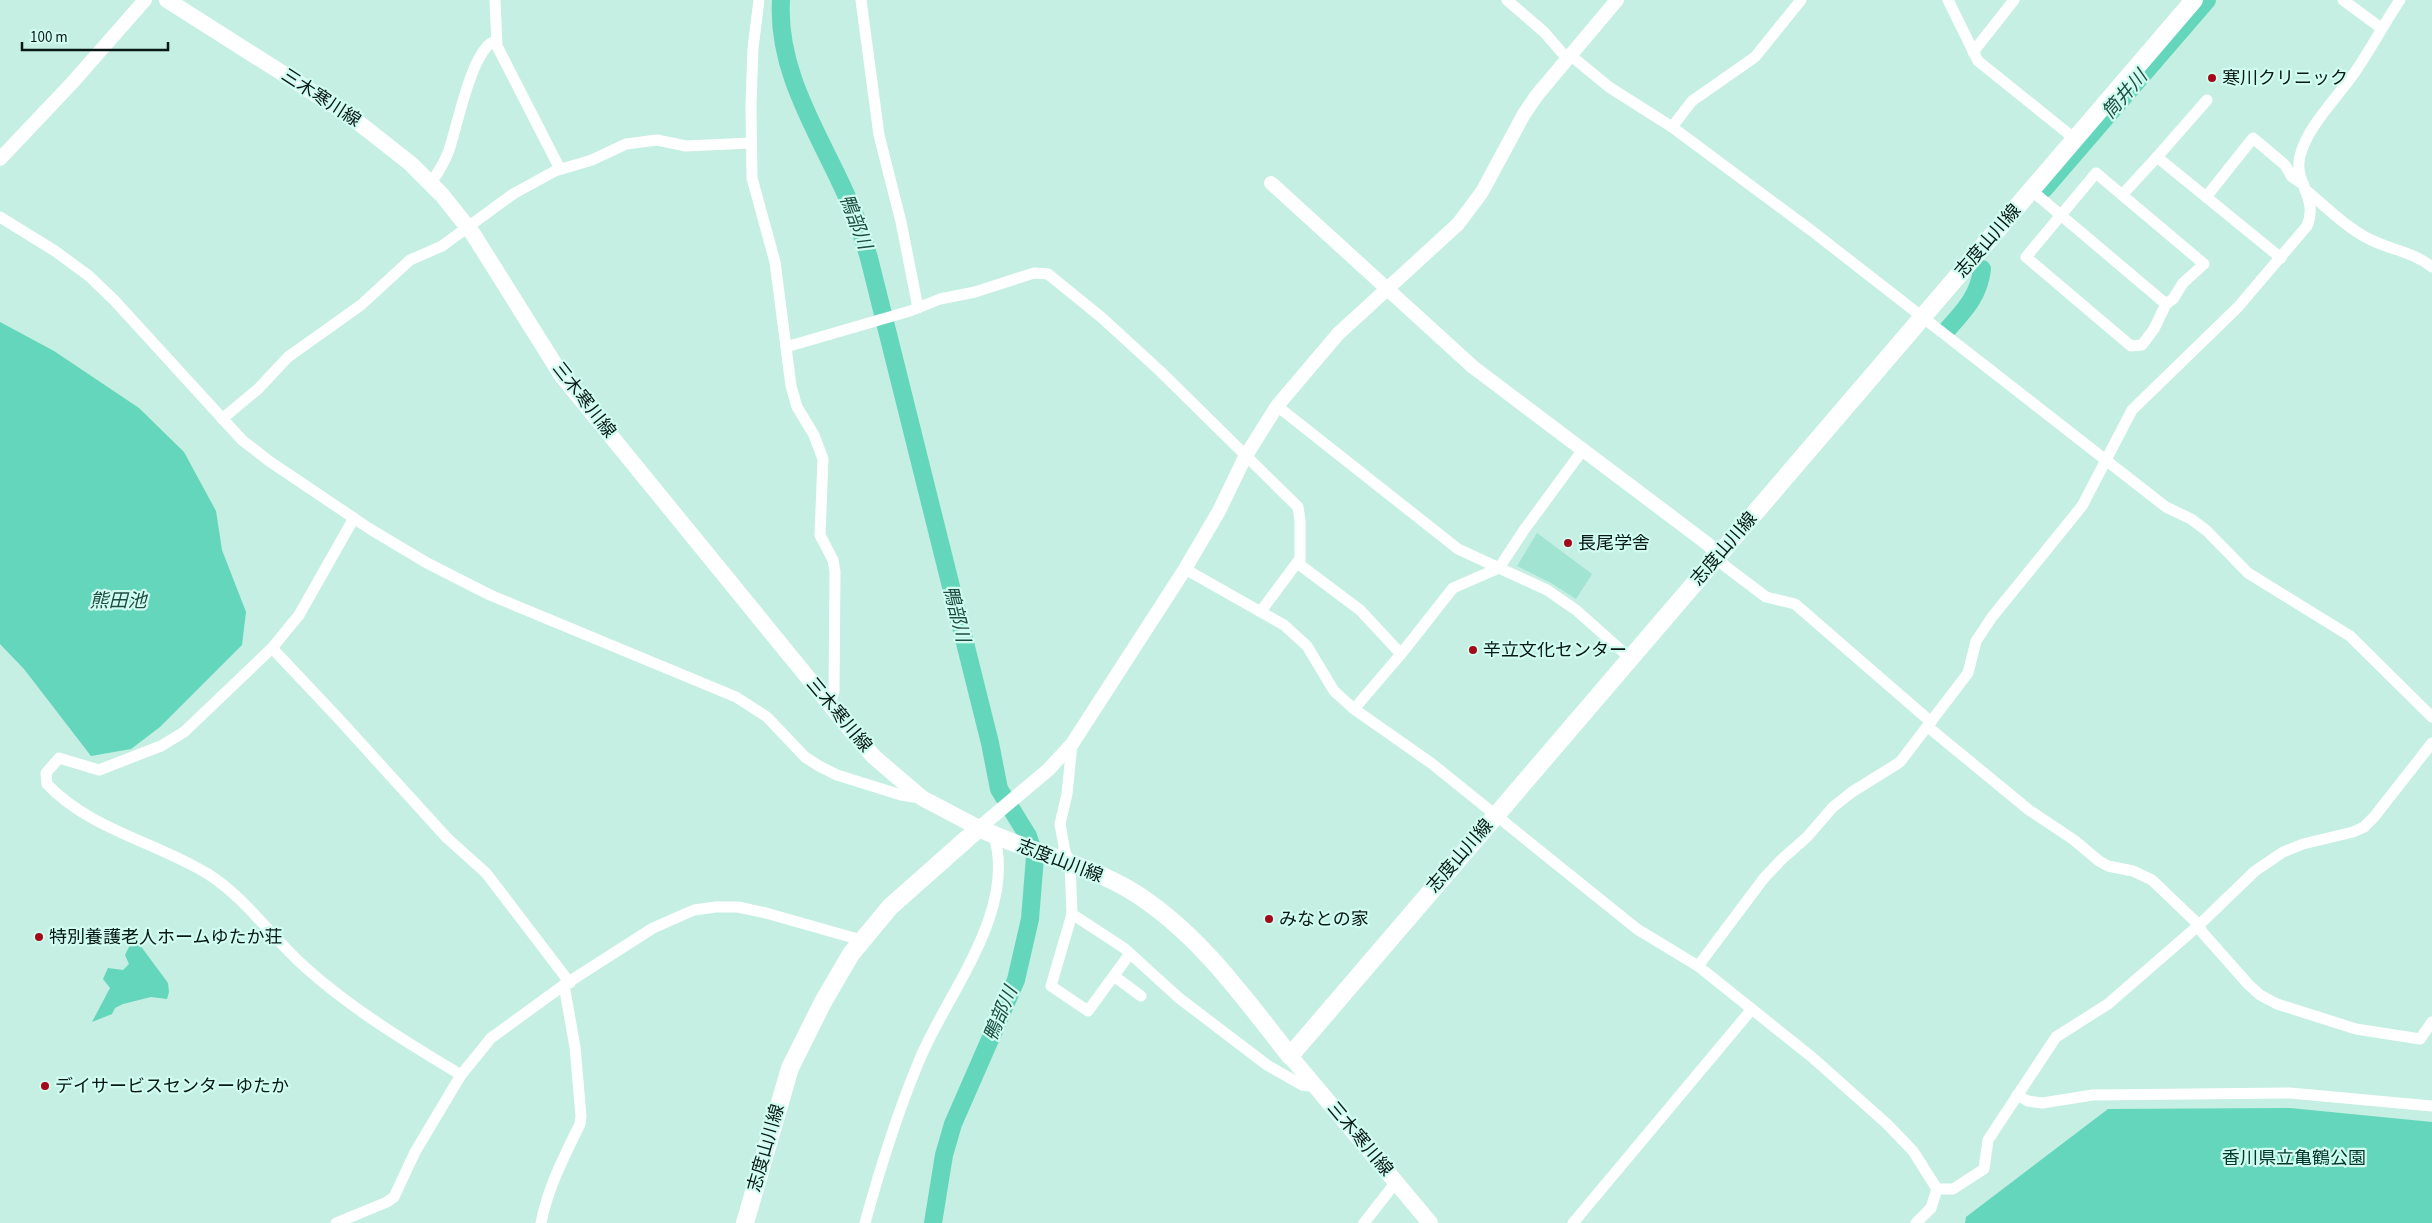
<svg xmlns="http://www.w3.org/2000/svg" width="2432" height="1223" viewBox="0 0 2432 1223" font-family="'Source Sans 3','Noto Sans JP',sans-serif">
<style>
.green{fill:#a0e4d1}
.water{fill:#63d6bb}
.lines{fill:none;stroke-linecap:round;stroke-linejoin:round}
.river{stroke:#63d6bb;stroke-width:18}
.minor{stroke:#fff;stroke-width:11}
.tertiary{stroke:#fff;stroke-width:14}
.secondary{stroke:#fff;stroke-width:16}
.primary{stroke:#fff;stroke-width:18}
.poi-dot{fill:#a3091a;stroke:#d1fcf0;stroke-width:2}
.labels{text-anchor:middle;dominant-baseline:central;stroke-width:4.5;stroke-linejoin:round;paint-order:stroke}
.poi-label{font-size:18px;fill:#081814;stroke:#d1fcf0;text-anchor:start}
.street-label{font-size:18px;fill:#081814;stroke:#d1fcf0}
.park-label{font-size:18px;fill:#00372c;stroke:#d1fcf0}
.water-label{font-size:19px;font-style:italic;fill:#1c4e42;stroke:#d1fcf0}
</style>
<rect width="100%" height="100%" fill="#c4efe2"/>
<polygon class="green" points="1537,533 1592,574 1576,599 1551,583 1517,566"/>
<g class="water">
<polygon points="0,322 54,351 139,408 184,452 216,511 222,550 246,612 242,645 160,727 131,749 91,756 24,669 0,644"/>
<polygon points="134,937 168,983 169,992 167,999 151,997 123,1004 115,1008 112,1014 92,1022 110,988 103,979 108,968 123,970 129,964 125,955"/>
<polygon points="2290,1108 2432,1122 2432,1223 1965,1223 1966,1217 2108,1109"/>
</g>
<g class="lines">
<g class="river">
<path d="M 781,0 C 776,80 829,147 856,218 C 861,231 865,245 869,258 L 990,743 L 999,789 L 1028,836 L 1035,857 L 1030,919 L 1016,980 L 953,1124 L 944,1155 L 933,1223"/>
<polyline points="2044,189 2207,0"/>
<path d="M 1946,331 C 1964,311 1979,296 1982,269"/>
</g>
<g class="minor">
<polyline points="495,0 497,46 560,169"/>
<polyline points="759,0 753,48 751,105 752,178 775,262 791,386 797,407 814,435 823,459 820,535 833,560 835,572 834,691 830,705"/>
<polyline points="861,0 879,135 901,222 918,308"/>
<polyline points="1507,0 1544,32 1564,55 1575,59 1609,87 1672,127 1812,231 2166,507 2191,519 2207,531 2248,573 2350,636 2432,717"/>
<polyline points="1948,0 1978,61 2075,139"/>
<polyline points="2343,0 2381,28"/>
<polyline points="1973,52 2014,0"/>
<polyline points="1672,127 1692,101 1755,57 1801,0"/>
<polyline points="2157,157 2207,100"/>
<polygon points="2096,173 2204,264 2183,283 2173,299 2166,304 2154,329 2142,345 2131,346 2026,257"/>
<path d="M 430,184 C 438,173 445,162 449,150 C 457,128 472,46 496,41"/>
<polyline points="2031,190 2166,304"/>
<path d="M 2308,192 C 2328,209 2347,228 2371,240 C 2392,250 2413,252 2432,267"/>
<polyline points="2122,195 2157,157 2281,258"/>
<polyline points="2206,197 2253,138 2285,165 2292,177 2304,185"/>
<polyline points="0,217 55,251 89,276 114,300 242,440 269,461 370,529 427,563 490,595 736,697 767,717 805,757 819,766 837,775 901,795 920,798"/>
<polyline points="786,347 910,311 940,299 975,292 1034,273 1048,274 1101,317 1160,371 1298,507 1300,520 1300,565 1360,610 1401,654"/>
<polyline points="1277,406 1458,549 1547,590 1576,610 1630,658"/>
<polyline points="222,419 258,389 288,357 361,305 410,260 442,246 513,194 555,171 592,160 626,144 657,140 686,146 751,143"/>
<path d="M 354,518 L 299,615 L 272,648 L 184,732 L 161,746 L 99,770 L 59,758 L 46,773 L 47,784 C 89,829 156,842 208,874 C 247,899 271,937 306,968 C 353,1010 408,1043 461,1075"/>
<polyline points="1717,556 1725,566 1766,597 1795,604 1931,722"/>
<polyline points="1185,569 1284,625 1307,646 1334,691 1354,709 1431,763 1637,929 1698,966 1813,1058 1887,1124 1913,1151 1937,1189 1931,1208 1916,1223"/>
<polyline points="1261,611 1299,560"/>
<polyline points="272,648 338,718 447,838 486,873 570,983"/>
<polyline points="1354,709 1401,654 1453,588 1499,568 1524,530 1582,451"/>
<polyline points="1928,727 2029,810 2074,840 2099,861 2108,866 2133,871 2152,880 2199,925 2202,932 2248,984 2260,995 2277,1004 2356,1029 2420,1039 2432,1022"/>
<polyline points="1072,744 1067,794 1060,824 1065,852 1070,863 1072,914 1124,948 1179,998 1267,1065 1302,1085 1316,1087"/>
<polyline points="1072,914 1051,986 1088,1011 1126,959"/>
<path d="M 1698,966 L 1764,878 L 1781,860 L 1807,837 L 1833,807 L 1852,792 L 1900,762 L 1968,673 L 1976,641 L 1992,617 L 2082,506 L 2132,410 L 2238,307 L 2307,226 C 2319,198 2293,182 2300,156 C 2307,126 2340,95 2357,69 C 2372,47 2385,22 2400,0"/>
<polyline points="1114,976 1141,996"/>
<polyline points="2017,1095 2028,1101 2042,1103 2093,1095 2290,1093 2432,1106"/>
<polyline points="1937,1189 1953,1189 1984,1169 1988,1140 2056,1037 2108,1004 2199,925 2255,871 2283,852 2303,844 2353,832 2364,827 2374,817 2432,743"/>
<polyline points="336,1223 387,1202 394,1197 415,1152 461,1075 491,1038 564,985 653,928 694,910 716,907 738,907 766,913 861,940"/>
<path d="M 541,1223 C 548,1187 564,1157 580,1124 L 581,1116 L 575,1047 L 564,985"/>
<path d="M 865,1223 C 880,1168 897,1114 919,1061 C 947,993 1017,912 994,836"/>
<polyline points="1364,1223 1396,1182"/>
<polyline points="1573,1223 1752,1009"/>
</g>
<g class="tertiary">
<polyline points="0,159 72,83 145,0"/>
<polyline points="1271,183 1473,367 1709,545 1717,556"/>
<polyline points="979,828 1048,770 1072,744 1185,569 1219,511 1245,457 1277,406 1338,334 1458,224 1482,192 1524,114 1537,95 1617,0"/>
</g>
<g class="secondary">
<polyline points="167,0 350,116 411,164 442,195 473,234 562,376 849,728 874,757 922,798 979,828"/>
<polyline points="1290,1056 1430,1223"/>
</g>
<path class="primary" d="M 745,1223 L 790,1068 L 823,1002 L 851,954 L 890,907 L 979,828 C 1028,852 1082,862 1130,890 C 1196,930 1243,996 1290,1056 L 2194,0"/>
</g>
<g class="poi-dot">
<circle cx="2212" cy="78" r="5"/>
<circle cx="1568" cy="543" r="5"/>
<circle cx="1473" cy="650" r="5"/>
<circle cx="1269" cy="919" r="5"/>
<circle cx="39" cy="937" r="5"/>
<circle cx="45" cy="1086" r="5"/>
</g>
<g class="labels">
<g class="poi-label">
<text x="2222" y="78">寒川クリニック</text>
<text x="1578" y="543">長尾学舎</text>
<text x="1483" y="650">辛立文化センター</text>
<text x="1279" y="919">みなとの家</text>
<text x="49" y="937">特別養護老人ホームゆたか荘</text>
<text x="55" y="1086">デイサービスセンターゆたか</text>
</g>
<g class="street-label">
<text transform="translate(321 98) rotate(33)">三木寒川線</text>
<text transform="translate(1988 241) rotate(-49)">志度山川線</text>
<text transform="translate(584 400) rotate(52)">三木寒川線</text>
<text transform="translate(1724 549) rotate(-49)">志度山川線</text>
<text transform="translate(839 715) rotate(50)">三木寒川線</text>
<text transform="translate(1460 856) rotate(-49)">志度山川線</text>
<text transform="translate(1060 861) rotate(21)">志度山川線</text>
<text transform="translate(1360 1139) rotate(50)">三木寒川線</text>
<text transform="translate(766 1148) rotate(-74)">志度山川線</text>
</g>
<g class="park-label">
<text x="2294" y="1158">香川県立亀鶴公園</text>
</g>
<g class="water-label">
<text transform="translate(2125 95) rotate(-49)">筒井川</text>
<text transform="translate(855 222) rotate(69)">鴨部川</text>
<text x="118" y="601">熊田池</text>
<text transform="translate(956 614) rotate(76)">鴨部川</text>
<text transform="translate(1001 1014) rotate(-67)">鴨部川</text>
</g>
</g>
<path d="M22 42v8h146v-8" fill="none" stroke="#081814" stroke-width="2.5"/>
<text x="30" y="42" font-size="15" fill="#081814" stroke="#d1fcf0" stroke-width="4" paint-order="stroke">100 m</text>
</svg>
